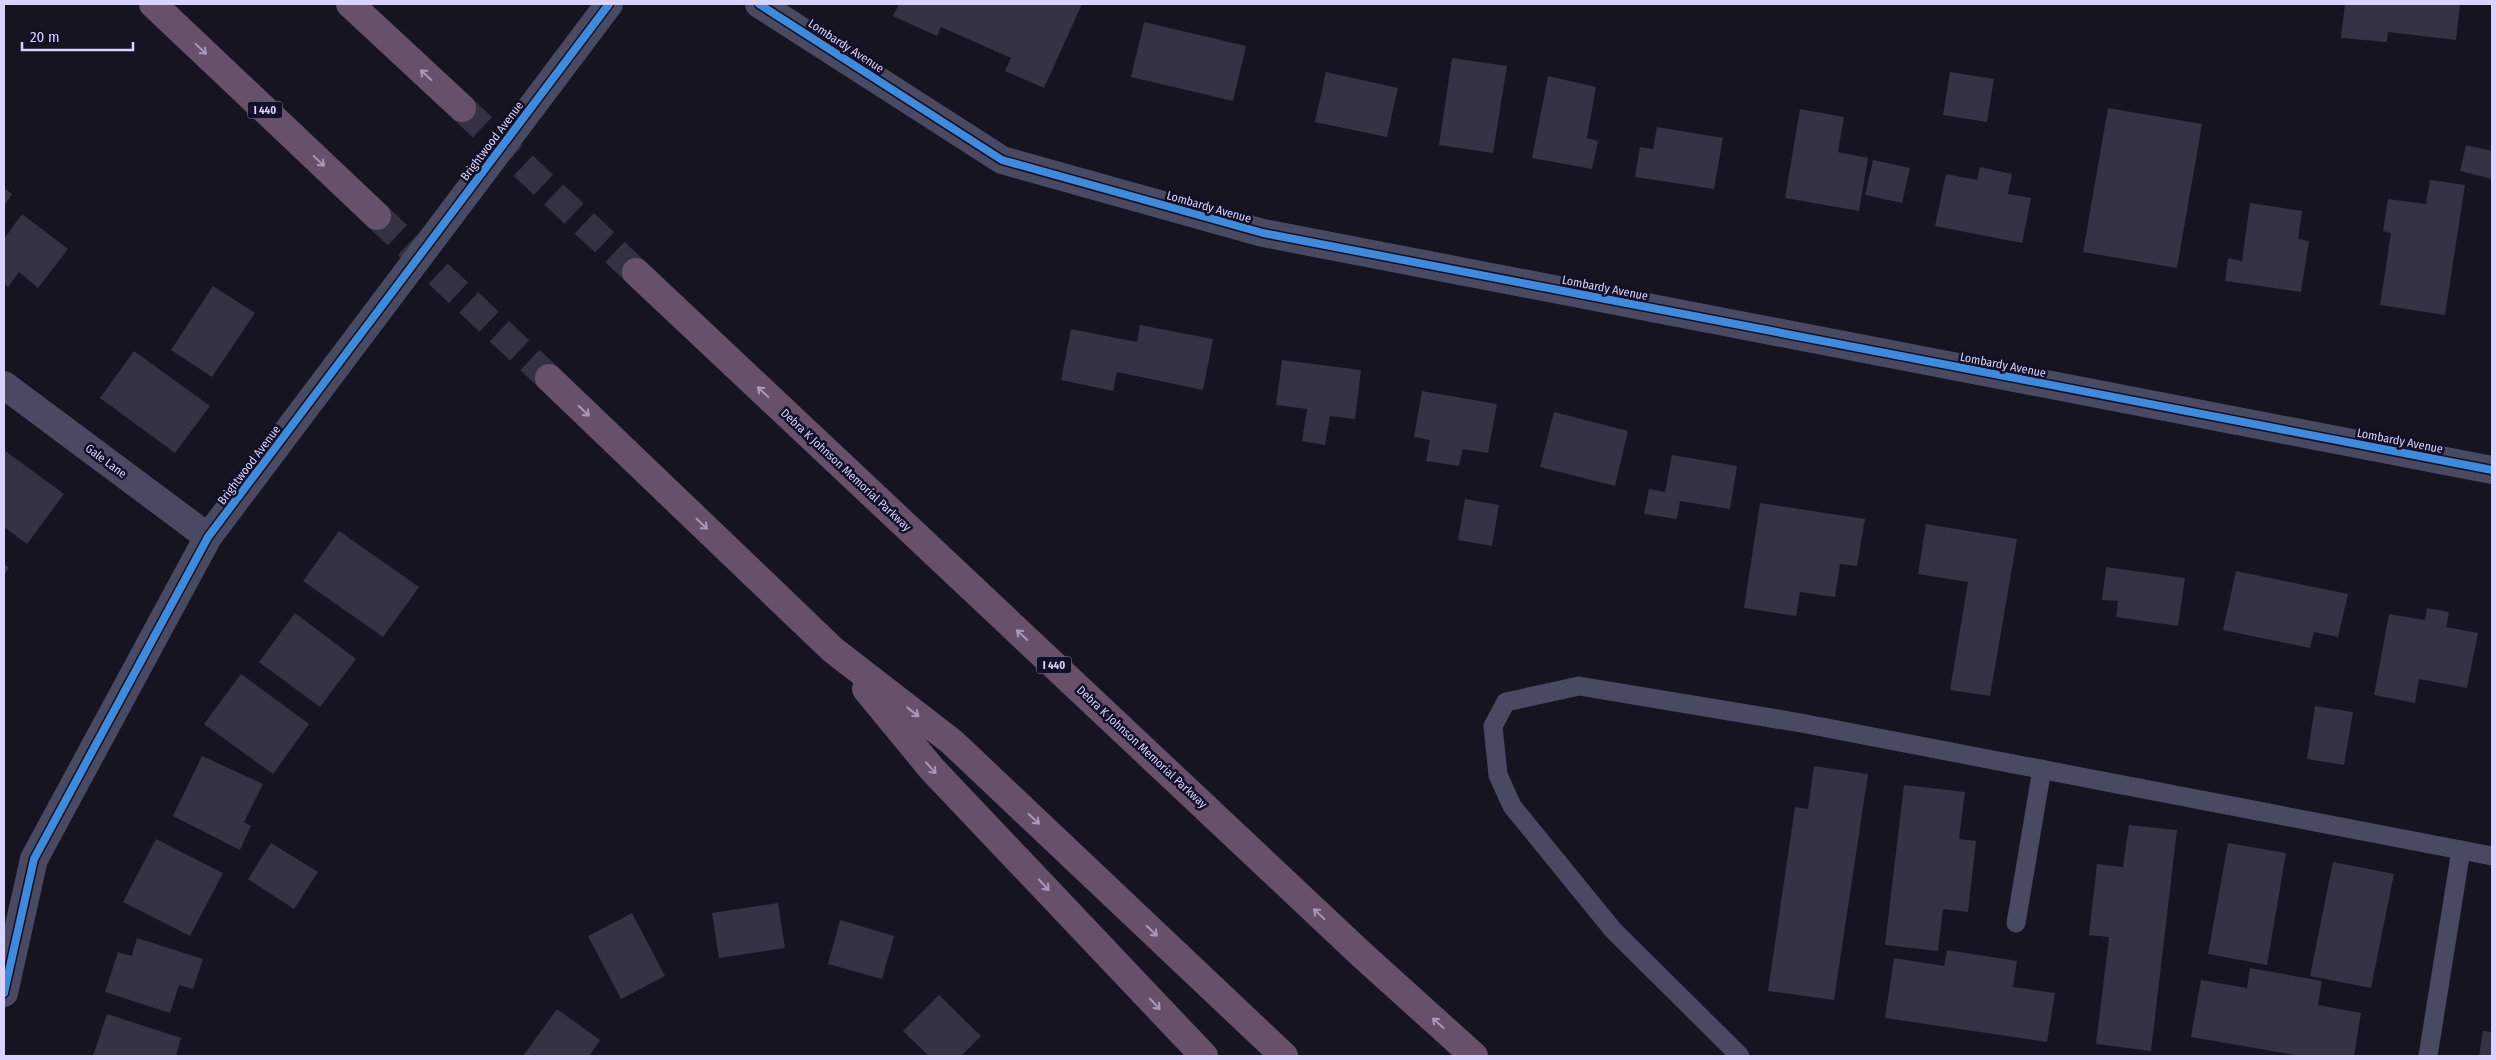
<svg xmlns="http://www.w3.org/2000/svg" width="2496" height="1060" viewBox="0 0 2496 1060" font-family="'Fira Sans Condensed',sans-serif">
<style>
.building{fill:#343243}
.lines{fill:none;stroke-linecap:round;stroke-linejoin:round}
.motorway-tunnel{stroke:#333142;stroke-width:28;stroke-dasharray:28 14;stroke-linecap:butt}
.service{stroke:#4a4962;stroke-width:19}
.minor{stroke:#4a4962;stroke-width:28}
.motorway{stroke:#67516a;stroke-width:28}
.cycleway-casing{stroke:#130f26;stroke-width:11}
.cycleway{stroke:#408adc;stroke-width:8}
.oneway{stroke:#a699bc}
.labels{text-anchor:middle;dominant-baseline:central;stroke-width:5;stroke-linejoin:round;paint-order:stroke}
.shield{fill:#130f26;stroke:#9e99be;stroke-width:1}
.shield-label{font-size:11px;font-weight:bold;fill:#d9d4ff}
.street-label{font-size:12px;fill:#d9d4ff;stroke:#130f26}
</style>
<rect width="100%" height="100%" fill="#161421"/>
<g class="building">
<polygon points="899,4 1082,4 1044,88 1005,71 1011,58 941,27 937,36 893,16"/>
<polygon points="2345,4 2460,4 2456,40 2388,32 2387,42 2341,38"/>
<polygon points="1144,22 1246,46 1233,101 1131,77"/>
<polygon points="1452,58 1507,66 1493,153 1439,145"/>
<polygon points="1326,72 1398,88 1387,137 1315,122"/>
<polygon points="1950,72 1994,79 1987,122 1943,115"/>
<polygon points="1548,76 1596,87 1587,138 1598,141 1592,169 1532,158"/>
<polygon points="2108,108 2202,124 2177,268 2083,252"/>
<polygon points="1800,109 1844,117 1838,152 1868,158 1859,211 1785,198"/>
<polygon points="1657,127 1723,138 1714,189 1635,177 1640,147 1653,149"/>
<polygon points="2466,145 2492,151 2492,179 2460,171"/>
<polygon points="1873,160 1910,168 1902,203 1865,195"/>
<polygon points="1980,167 2012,174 2008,194 2031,198 2022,243 1935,226 1946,174 1977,180"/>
<polygon points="2430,180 2465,185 2445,315 2380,305 2391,233 2383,231 2388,199 2426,204"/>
<polygon points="4,188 12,194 4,206"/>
<polygon points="2250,203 2302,211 2298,239 2309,241 2301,292 2225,281 2228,258 2242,261"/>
<polygon points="22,214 68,249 38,288 19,272 8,287 4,284 4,239"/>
<polygon points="213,286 255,313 212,377 171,350"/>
<polygon points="1140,325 1213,339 1203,390 1117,372 1113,391 1061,380 1071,329 1137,342"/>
<polygon points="134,351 210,406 175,453 100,398"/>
<polygon points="1282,360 1361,370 1355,419 1330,416 1325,445 1302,441 1307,409 1276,405"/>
<polygon points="1422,391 1497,404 1488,453 1463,449 1459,466 1426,461 1430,440 1414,437"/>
<polygon points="1554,412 1628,431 1615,486 1540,467"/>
<polygon points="4,450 64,494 27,544 4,527"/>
<polygon points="1672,455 1737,466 1730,509 1680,501 1677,519 1644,514 1649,489 1665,492"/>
<polygon points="1465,499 1499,505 1492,546 1458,540"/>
<polygon points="1760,503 1865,519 1857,566 1840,564 1835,597 1800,592 1796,616 1744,608"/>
<polygon points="1926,524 2017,539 1990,696 1950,690 1968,582 1918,574"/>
<polygon points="339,531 419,587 383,637 303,581"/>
<polygon points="4,564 9,568 4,575"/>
<polygon points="2106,567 2185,578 2178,626 2116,617 2118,601 2102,600"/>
<polygon points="2236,571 2348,594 2338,637 2314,632 2310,648 2223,630"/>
<polygon points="2427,608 2449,612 2446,627 2478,633 2467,688 2419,679 2415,703 2374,695 2389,614 2425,620"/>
<polygon points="295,613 356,659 320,707 259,662"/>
<polygon points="241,674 309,724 273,774 204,724"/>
<polygon points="2315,706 2353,712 2344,765 2307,759"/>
<polygon points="202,756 263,784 244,822 251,826 240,850 173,816"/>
<polygon points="1814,766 1868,774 1834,1000 1768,991 1795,807 1808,809"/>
<polygon points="1904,785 1965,792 1959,839 1976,841 1968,912 1943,909 1938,951 1885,945"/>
<polygon points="2129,825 2177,830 2151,1051 2096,1044 2109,937 2089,935 2097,864 2123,867"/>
<polygon points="156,839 223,873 190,936 123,902"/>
<polygon points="271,843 318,872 294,909 248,879"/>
<polygon points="2228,843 2286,853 2267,965 2208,954"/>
<polygon points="2333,862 2394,874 2371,988 2310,976"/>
<polygon points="778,903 785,948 719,958 712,913"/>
<polygon points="632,913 665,976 621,999 588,936"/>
<polygon points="840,920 894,936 882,979 828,964"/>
<polygon points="137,938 203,959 193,989 179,985 170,1013 105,992 118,952 132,956"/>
<polygon points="1947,950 2017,961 2013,987 2055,993 2047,1042 1885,1018 1894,958 1944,966"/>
<polygon points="2250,968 2322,981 2318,1005 2361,1013 2354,1056 2301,1056 2191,1037 2201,980 2247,988"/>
<polygon points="939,995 981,1036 961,1056 929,1056 903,1031"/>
<polygon points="557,1009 600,1040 589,1056 523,1056"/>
<polygon points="107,1014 181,1038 176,1056 93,1056"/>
<polygon points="2483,1031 2492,1032 2492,1056 2479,1056"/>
</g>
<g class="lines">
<g class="motorway-tunnel">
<polyline points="462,108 636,272"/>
<polyline points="377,216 549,378"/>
</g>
<g class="service">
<polyline points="2016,923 2042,769"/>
<polyline points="1740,1056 1613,930 1512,806 1498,775 1493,726 1506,702 1579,686 1801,723 2492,856"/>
<polyline points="2428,1056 2461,850"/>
</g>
<g class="minor">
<polyline points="759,4 1002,160 1263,233 2492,470"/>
<polyline points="4,385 208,537"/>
<polyline points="4,993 34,859 208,537 609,4"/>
</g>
<g class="motorway">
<polyline points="153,4 377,216"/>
<polyline points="350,4 462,108"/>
<polyline points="636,272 1361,954 1474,1056"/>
<polyline points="549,378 833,650 952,742 1284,1056"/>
<polyline points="866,689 931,768 1204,1056"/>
</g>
<defs>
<g id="cycleway">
<polyline points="759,4 1002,160 1263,233 2492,470"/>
<polyline points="4,993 34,859 208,537 609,4"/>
</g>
</defs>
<use href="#cycleway" class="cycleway-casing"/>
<use href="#cycleway" class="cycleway"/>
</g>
<defs><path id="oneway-shaft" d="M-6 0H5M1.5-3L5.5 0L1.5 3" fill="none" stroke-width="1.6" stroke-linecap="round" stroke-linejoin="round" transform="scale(1.25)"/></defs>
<g class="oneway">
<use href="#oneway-shaft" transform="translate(201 49) rotate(43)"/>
<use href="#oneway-shaft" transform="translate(426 75) rotate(-137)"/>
<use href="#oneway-shaft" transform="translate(319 161) rotate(43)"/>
<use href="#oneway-shaft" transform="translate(763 392) rotate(-137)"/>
<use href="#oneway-shaft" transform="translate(584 411) rotate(44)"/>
<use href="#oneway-shaft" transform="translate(702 524) rotate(44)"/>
<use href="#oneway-shaft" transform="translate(1022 635) rotate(-137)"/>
<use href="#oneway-shaft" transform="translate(913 712) rotate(38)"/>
<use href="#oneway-shaft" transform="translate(931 768) rotate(48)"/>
<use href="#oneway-shaft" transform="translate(1034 819) rotate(43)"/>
<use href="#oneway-shaft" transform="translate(1044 885) rotate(47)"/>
<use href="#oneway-shaft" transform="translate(1319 914) rotate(-137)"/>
<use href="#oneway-shaft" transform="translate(1152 931) rotate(44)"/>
<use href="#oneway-shaft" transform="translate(1155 1004) rotate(47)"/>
<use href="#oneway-shaft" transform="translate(1438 1023) rotate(-138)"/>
</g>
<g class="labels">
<g class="shield">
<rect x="247.5" y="101.5" width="35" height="17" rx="4"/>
<rect x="1036.5" y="656.5" width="35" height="17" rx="4"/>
</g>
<g class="shield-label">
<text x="265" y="110">I 440</text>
<text x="1054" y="665">I 440</text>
</g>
<g class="street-label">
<text transform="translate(846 46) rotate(33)">Lombardy Avenue</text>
<text transform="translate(492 141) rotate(-53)">Brightwood Avenue</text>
<text transform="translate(1209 207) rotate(16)">Lombardy Avenue</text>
<text transform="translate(1605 288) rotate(11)">Lombardy Avenue</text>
<text transform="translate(2003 365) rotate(11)">Lombardy Avenue</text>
<text transform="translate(2400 441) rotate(11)">Lombardy Avenue</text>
<text transform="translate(106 461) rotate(37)">Gale Lane</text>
<text transform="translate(249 465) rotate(-53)">Brightwood Avenue</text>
<text transform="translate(846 470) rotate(43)">Debra K Johnson Memorial Parkway</text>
<text transform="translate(1142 747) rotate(43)">Debra K Johnson Memorial Parkway</text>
</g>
</g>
<rect width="2496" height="1060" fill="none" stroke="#d9d4ff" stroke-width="10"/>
<path d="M22 42v8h111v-8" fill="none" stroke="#d9d4ff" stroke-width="2.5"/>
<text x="30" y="42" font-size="15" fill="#d9d4ff" stroke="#130f26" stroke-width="4" paint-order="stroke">20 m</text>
</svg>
